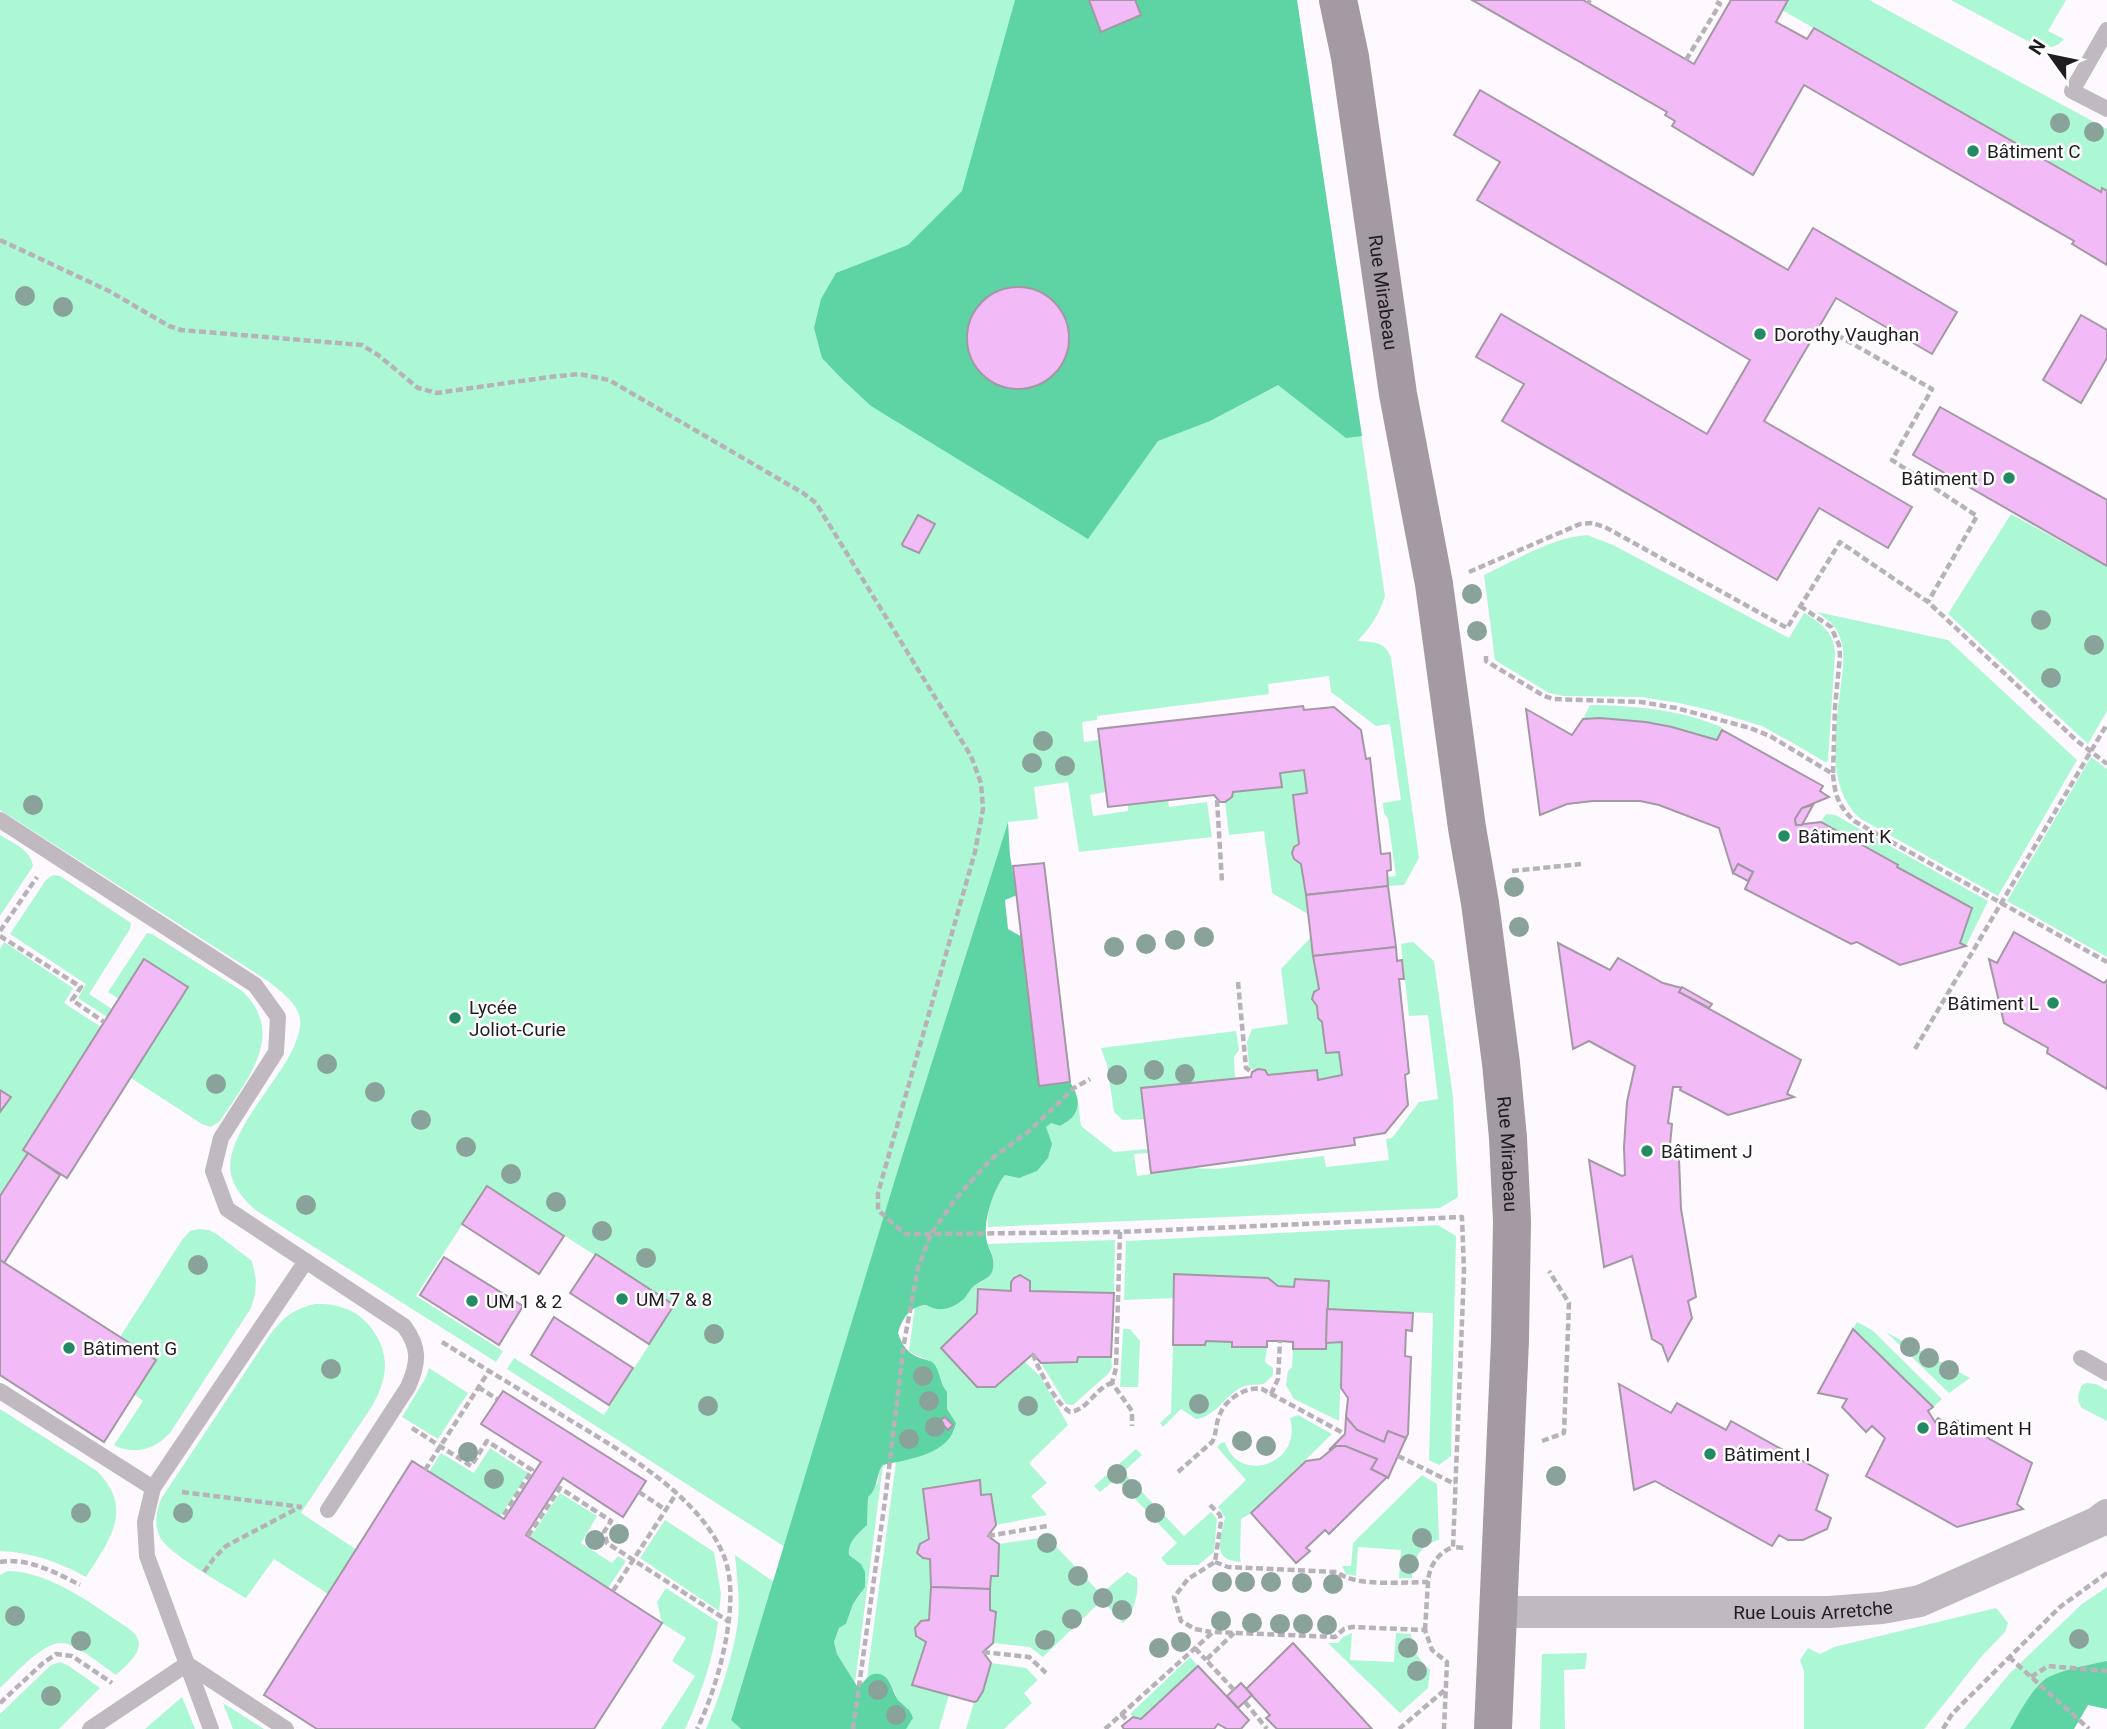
<svg xmlns="http://www.w3.org/2000/svg" width="2107" height="1729" viewBox="0 0 2107 1729" font-family="Roboto,sans-serif">
<style>
.green{fill:#acf8d5}
.forest{fill:#5ed3a4}
.building{fill:#f2baf6;stroke:#a498a5;stroke-width:2}
.lines{fill:none;stroke-linecap:round;stroke-linejoin:round}
.path{stroke:#b7b2b8;stroke-width:4.5;stroke-dasharray:7 3.5;stroke-linecap:butt}
.lane{stroke:#c0bac0;stroke-width:16}
.street{stroke:#c0bac0;stroke-width:32}
.secondary{stroke:#a39aa4;stroke-width:38}
.tree{fill:#8aa39a}
.poi-dot{fill:#248a66;stroke:#fff;stroke-width:2.5}
.labels{text-anchor:middle;dominant-baseline:central;stroke-width:5;stroke-linejoin:round;paint-order:stroke}
.poi-label{font-size:19px;fill:#211c21;stroke:#fff;text-anchor:start}
.street-label{font-size:19px;fill:#211c21;stroke:#fff}
</style>
<rect width="100%" height="100%" fill="#fef9ff"/>
<g class="green">
<path d="M 0,0 L 1297,0 L 1385,596 C 1379,614 1371,628 1357,641 C 1372,642 1386,641 1391,658 L 1419,858 L 1404,885 L 1388,886 L 1387,877 L 1396,876 L 1388,819 L 1384,813 L 1383,803 L 1401,800 L 1390,724 L 1376,726 L 1331,692 L 1329,676 L 1268,684 L 1269,694 L 1097,716 L 1097,720 L 1082,722 L 1084,742 L 1099,740 L 1106,792 L 1090,795 L 1093,816 L 1128,811 L 1128,805 L 1168,800 L 1169,807 L 1207,802 L 1212,837 L 1079,852 L 1068,782 L 1034,787 L 1038,819 L 1008,822 L 899,1166 L 785,1547 L 507,1369 L 514,1358 L 604,1415 L 674,1306 L 487,1186 L 416,1296 L 503,1351 L 496,1362 L 254,1209 C 245,1200 236,1191 232,1178 C 219,1139 281,1081 295,1044 C 299,1033 303,1023 298,1012 C 292,999 279,990 268,981 L 0,810 Z"/>
<polygon points="1788,0 1869,0 2107,129 2107,191 2103,188 2101,192 1782,10"/>
<polygon points="1951,0 2066,0 2048,31 2064,39 2059,44 2052,47 2035,45"/>
<polygon points="2011,514 2107,567 2107,711 2088,744 1948,614"/>
<path d="M 1587,535 L 1613,545 L 1789,638 L 1804,613 C 1821,623 1834,632 1835,653 L 1828,761 L 1825,762 L 1798,746 L 1762,726 L 1713,711 L 1679,703 L 1641,697 L 1563,696 L 1549,693 L 1495,660 L 1484,575 C 1516,560 1551,538 1587,535 Z"/>
<path d="M 1817,612 L 1948,640 L 2077,760 L 1998,896 L 1861,819 C 1824,788 1836,726 1841,684 C 1843,667 1846,651 1839,635 C 1835,624 1826,619 1817,612 Z"/>
<path d="M 1590,705 C 1636,706 1678,709 1721,727 L 1722,730 L 1717,740 C 1672,727 1629,717 1583,719 Z"/>
<polygon points="2091,757 2107,769 2107,957 2007,901"/>
<polygon points="1304,770 1307,793 1293,795 1299,844 1292,853 1294,859 1301,864 1308,914 1272,893 1264,831 1229,835 1225,802 1232,797 1233,792 1281,787 1280,773"/>
<polygon points="1826,814 1835,815 1988,901 1966,946 1960,943 1972,907 1897,867 1898,864 1821,822"/>
<path d="M 0,835 C 13,843 31,850 33,866 L 0,916 Z"/>
<polygon points="53,875 60,876 131,923 130,929 89,994 112,1009 107,1017 78,998 86,984 10,934 46,880"/>
<path d="M 147,933 L 152,934 L 242,991 C 288,1034 246,1081 220,1121 L 211,1127 L 202,1124 L 131,1078 L 188,988 L 144,959 L 119,999 L 108,992 Z"/>
<path d="M 1311,937 L 1319,989 L 1314,992 L 1312,999 C 1323,1016 1324,1033 1326,1053 L 1339,1052 L 1342,1075 L 1318,1080 L 1316,1070 L 1268,1075 C 1264,1069 1261,1068 1254,1070 L 1249,1067 L 1247,1042 L 1252,1029 L 1288,1024 L 1281,969 Z"/>
<polygon points="4,942 73,988 64,1003 101,1027 23,1150 28,1153 0,1196 0,1112 10,1097 0,1090 0,949"/>
<path d="M 1413,942 L 1434,961 L 1453,1097 L 1458,1197 L 1440,1208 L 988,1227 C 987,1209 993,1189 1005,1175 L 1037,1171 C 1054,1150 1052,1151 1046,1127 L 1050,1123 L 1060,1126 C 1075,1119 1078,1110 1077,1093 L 1081,1126 L 1114,1152 L 1148,1149 L 1149,1153 L 1134,1154 L 1137,1176 L 1190,1168 L 1216,1169 L 1324,1156 L 1326,1167 L 1389,1160 L 1386,1139 L 1392,1138 L 1419,1102 L 1438,1099 L 1428,1015 L 1409,1016 L 1401,944 Z"/>
<polygon points="1236,1031 1239,1050 1234,1057 1235,1078 1141,1088 1144,1119 1123,1120 1114,1112 1107,1065 1101,1048"/>
<polygon points="1438,1225 1456,1236 1451,1456 1439,1465 1429,1460 1433,1313 1327,1309 1328,1281 1295,1279 1294,1287 1278,1286 1267,1278 1175,1274 1174,1298 1124,1300 1126,1241"/>
<path d="M 199,1229 L 209,1230 L 218,1235 L 252,1261 L 256,1280 L 255,1294 L 251,1308 L 170,1433 C 155,1449 135,1456 114,1445 L 143,1401 L 134,1394 L 156,1360 L 120,1337 L 182,1240 L 190,1231 Z"/>
<path d="M 1115,1240 L 1114,1293 L 1030,1291 L 1030,1281 L 1020,1275 C 1012,1279 1011,1283 1011,1291 L 978,1289 L 977,1313 L 941,1348 L 978,1387 L 995,1387 L 1024,1361 L 1040,1376 L 1068,1425 L 1029,1463 L 1047,1483 L 1031,1496 L 1047,1515 L 996,1525 L 991,1494 L 981,1495 L 979,1480 L 923,1489 L 929,1539 L 920,1544 L 917,1553 L 923,1558 L 930,1559 L 931,1587 L 929,1620 L 921,1621 L 915,1628 L 916,1636 L 926,1642 L 912,1685 L 949,1695 L 939,1729 L 906,1729 L 908,1708 L 897,1699 L 894,1690 L 871,1675 L 867,1677 L 896,1462 L 913,1458 L 954,1432 L 956,1423 L 947,1409 C 948,1400 940,1371 934,1364 C 931,1360 916,1356 909,1351 L 915,1307 L 926,1305 C 939,1313 955,1309 966,1297 C 968,1294 969,1290 972,1288 C 975,1284 982,1283 986,1279 C 997,1269 994,1254 987,1244 Z"/>
<path d="M 315,1304 C 337,1303 359,1310 372,1329 C 383,1344 388,1361 383,1380 C 378,1401 364,1418 352,1436 C 335,1462 318,1487 301,1513 L 357,1550 L 328,1594 L 274,1559 L 246,1598 C 228,1587 168,1554 160,1537 C 154,1524 156,1512 161,1499 L 271,1333 C 284,1317 295,1308 315,1304 Z"/>
<polygon points="1857,1322 1872,1330 1942,1399 1933,1407 1853,1329"/>
<polygon points="1123,1329 1130,1329 1140,1341 1138,1387 1120,1387"/>
<polygon points="1886,1332 1970,1378 1949,1393"/>
<path d="M 1206,1341 L 1232,1342 L 1232,1347 L 1267,1347 L 1265,1362 L 1273,1368 L 1273,1375 L 1264,1384 C 1257,1385 1249,1384 1242,1387 C 1224,1396 1217,1416 1196,1419 L 1181,1409 L 1163,1427 L 1160,1423 L 1171,1413 L 1173,1345 L 1205,1345 Z"/>
<polygon points="1342,1342 1339,1421 1294,1399 1286,1385 1288,1371 1292,1367 1293,1349 1325,1349 1326,1343"/>
<polygon points="1078,1357 1111,1357 1112,1367 1109,1373 1073,1405 1066,1404 1041,1363"/>
<polygon points="429,1368 468,1393 438,1439 402,1417 425,1379"/>
<path d="M 2086,1383 L 2096,1384 L 2107,1390 L 2107,1421 L 2082,1408 C 2076,1400 2078,1394 2082,1385 Z"/>
<path d="M 0,1409 L 97,1471 C 135,1509 109,1541 86,1577 C 59,1562 31,1552 0,1551 Z"/>
<path d="M 1298,1415 L 1332,1434 L 1251,1513 L 1241,1519 L 1240,1557 L 1241,1562 C 1210,1560 1221,1540 1225,1517 L 1218,1507 L 1246,1480 L 1217,1447 L 1221,1443 L 1225,1442 C 1238,1485 1303,1465 1290,1418 Z"/>
<polygon points="490,1448 528,1473 500,1517 429,1472 441,1453 474,1473"/>
<polygon points="1136,1449 1142,1455 1123,1472 1184,1536 1211,1512 1217,1519 1214,1552 1198,1565 1167,1565 1161,1558 1177,1543 1116,1479 1100,1492 1094,1486"/>
<path d="M 883,1465 L 855,1683 L 837,1654 L 834,1642 L 839,1628 L 846,1624 L 853,1604 L 862,1593 L 861,1564 L 849,1555 C 847,1542 859,1533 867,1525 L 868,1497 L 878,1483 L 879,1473 Z"/>
<path d="M 1422,1475 L 1437,1484 L 1439,1540 C 1420,1544 1413,1560 1412,1578 L 1399,1578 L 1401,1550 L 1358,1547 L 1356,1576 L 1346,1574 L 1342,1566 L 1351,1566 L 1353,1543 Z"/>
<polygon points="560,1493 597,1516 581,1543 612,1563 618,1556 626,1561 608,1588 530,1538"/>
<polygon points="665,1520 714,1552 721,1594 719,1611 640,1558"/>
<path d="M 1047,1537 L 1101,1594 L 1127,1572 L 1137,1578 C 1139,1592 1134,1614 1123,1623 L 1102,1600 L 1043,1657 L 1030,1647 L 993,1643 L 996,1612 L 990,1610 L 991,1576 L 999,1544 Z"/>
<path d="M 735,1555 L 774,1582 L 731,1719 L 741,1729 L 706,1729 C 718,1702 735,1650 738,1620 C 740,1598 737,1577 735,1555 Z"/>
<path d="M 8,1571 C 52,1572 92,1605 128,1628 C 152,1645 131,1661 116,1675 C 103,1666 78,1645 63,1643 C 43,1641 14,1675 0,1688 L 0,1575 Z"/>
<path d="M 2107,1587 L 2107,1661 C 2092,1664 2055,1671 2044,1680 C 2029,1693 2020,1712 2010,1729 L 1964,1729 L 2010,1673 L 2082,1604 Z"/>
<path d="M 666,1588 L 718,1622 C 713,1659 701,1695 685,1729 L 661,1729 L 695,1676 L 672,1661 L 686,1638 L 662,1623 L 657,1602 Z"/>
<polygon points="1996,1608 2008,1623 2005,1632 1981,1657 1924,1729 1804,1729 1804,1671 1800,1660 1808,1648 1820,1654 1834,1647"/>
<path d="M 1352,1633 L 1350,1660 L 1394,1662 L 1396,1633 L 1411,1634 C 1411,1649 1419,1660 1430,1670 L 1428,1688 L 1400,1713 L 1328,1643 L 1338,1643 L 1343,1637 Z"/>
<polygon points="1587,1653 1585,1669 1564,1670 1565,1729 1540,1729 1542,1654"/>
<polygon points="1190,1657 1198,1666 1141,1719 1133,1717 1130,1714"/>
<polygon points="60,1662 69,1666 100,1688 59,1729 0,1729 0,1714 51,1665"/>
<polygon points="991,1663 1026,1668 1038,1680 1024,1693 1032,1703 1004,1729 966,1729 974,1702 977,1701 983,1691"/>
<polygon points="182,1697 195,1729 145,1729"/>
<polygon points="223,1703 264,1729 233,1729"/>
</g>
<g class="forest">
<polygon points="1015,0 1297,0 1362,436 1346,438 1278,385 1210,421 1158,441 1088,539 871,406 842,379 822,358 814,328 821,299 836,273 908,245 962,191"/>
<path d="M 1008,822 L 1010,856 L 1017,895 L 1005,900 L 1008,929 L 1022,937 L 1039,1085 L 1070,1082 C 1082,1100 1081,1116 1060,1126 L 1051,1123 L 1046,1127 L 1052,1144 L 1048,1158 L 1037,1171 L 1019,1178 L 1005,1175 C 993,1189 982,1224 987,1242 C 989,1251 995,1256 993,1268 C 992,1278 982,1280 974,1286 C 970,1289 968,1294 965,1298 C 953,1309 939,1313 926,1305 C 910,1306 902,1319 898,1333 C 902,1345 908,1354 920,1358 C 926,1360 931,1360 935,1365 C 941,1374 940,1384 947,1392 L 947,1409 L 956,1423 C 950,1455 909,1459 883,1465 C 875,1475 879,1488 868,1497 L 867,1525 C 859,1533 847,1542 849,1555 L 861,1564 L 865,1572 L 865,1587 L 853,1604 L 846,1624 L 839,1628 L 834,1642 L 837,1654 L 857,1686 C 865,1684 866,1675 874,1674 C 891,1672 891,1692 899,1701 C 906,1707 910,1709 913,1718 L 906,1729 L 741,1729 L 731,1720 L 899,1166 Z"/>
<path d="M 2107,1661 L 2107,1709 L 2088,1705 L 2074,1729 L 2010,1729 C 2020,1712 2029,1693 2044,1680 C 2055,1671 2092,1664 2107,1661 Z"/>
</g>
<g class="building">
<polygon points="1089,0 1135,0 1141,15 1101,32"/>
<polygon points="1472,0 1583,0 1694,64 1731,0 1788,0 1776,22 1807,39 1814,28 2101,192 2102,188 2107,191 2107,265 2072,244 2074,241 1804,85 1753,175 1672,126 1675,121 1665,115 1667,112"/>
<polygon points="1480,90 1788,270 1813,228 1957,312 1932,354 1836,298 1764,421 1912,507 1888,548 1819,508 1777,580 1502,421 1524,384 1476,357 1501,314 1707,434 1750,360 1477,200 1500,162 1454,135"/>
<circle cx="1018" cy="338" r="51"/>
<polygon points="2081,315 2107,330 2107,358 2081,403 2043,380"/>
<polygon points="1940,407 2107,500 2107,566 1913,455"/>
<polygon points="918,515 935,524 919,553 903,546 902,544"/>
<polygon points="1303,706 1304,710 1334,707 1361,730 1366,759 1370,758 1381,854 1390,853 1391,870 1387,871 1388,886 1306,895 1301,864 1294,859 1292,853 1294,847 1299,844 1293,795 1307,793 1304,770 1280,773 1282,787 1233,792 1232,797 1225,802 1220,802 1214,795 1108,807 1098,729"/>
<polygon points="1526,709 1572,735 1583,719 1600,718 1646,722 1672,727 1717,740 1722,730 1823,786 1820,791 1829,797 1802,808 1795,819 1796,825 1821,822 1898,865 1897,867 1972,908 1960,943 1966,946 1900,965 1857,942 1851,944 1745,889 1753,872 1738,864 1733,873 1719,828 1659,805 1640,801 1593,801 1567,804 1540,815"/>
<polygon points="1813,805 1802,825 1796,825 1795,819 1802,808"/>
<polygon points="1044,863 1070,1082 1039,1086 1013,866"/>
<polygon points="1738,864 1753,872 1748,881 1733,873"/>
<polygon points="1388,886 1396,947 1313,956 1306,895"/>
<polygon points="2014,932 2104,983 2107,980 2107,1089 2047,1053 2048,1048 2004,1023 1989,959 1997,963"/>
<polygon points="1558,943 1610,970 1618,958 1663,983 1682,988 1679,992 1801,1060 1787,1094 1794,1097 1728,1115 1680,1090 1681,1087 1673,1087 1668,1123 1672,1124 1669,1156 1679,1159 1681,1209 1696,1297 1688,1301 1692,1318 1668,1361 1662,1345 1652,1339 1632,1256 1604,1267 1589,1160 1622,1176 1625,1175 1624,1147 1627,1102 1635,1066 1589,1041 1573,1049"/>
<polygon points="1396,947 1397,961 1402,960 1404,979 1399,979 1409,1073 1405,1075 1408,1105 1385,1133 1354,1138 1355,1145 1151,1173 1141,1088 1251,1077 1252,1072 1258,1069 1265,1070 1268,1075 1317,1070 1318,1080 1342,1075 1339,1052 1326,1053 1322,1022 1318,1018 1317,1006 1312,999 1314,992 1319,989 1313,956"/>
<polygon points="144,959 188,987 67,1178 23,1150"/>
<polygon points="1682,987 1712,1004 1709,1008 1679,992"/>
<polygon points="0,1090 11,1097 0,1112"/>
<polygon points="28,1153 60,1175 4,1263 0,1260 0,1196"/>
<polygon points="487,1186 564,1236 539,1274 462,1224"/>
<polygon points="596,1254 674,1305 649,1344 570,1293"/>
<polygon points="444,1257 523,1306 499,1345 420,1295"/>
<polygon points="0,1260 156,1360 104,1442 0,1375"/>
<polygon points="1174,1274 1268,1278 1278,1286 1294,1287 1295,1279 1329,1281 1326,1349 1293,1349 1293,1342 1280,1341 1267,1341 1267,1347 1232,1347 1232,1342 1206,1341 1205,1345 1173,1345"/>
<polygon points="1020,1275 1030,1281 1030,1291 1114,1293 1111,1357 1078,1357 1077,1362 1041,1363 1033,1354 995,1387 977,1387 941,1348 977,1313 978,1289 1011,1291 1011,1282 1014,1278"/>
<polygon points="1327,1309 1413,1313 1412,1331 1406,1330 1405,1356 1411,1357 1408,1434 1406,1438 1388,1431 1384,1442 1357,1430 1349,1423 1346,1417 1348,1398 1341,1388 1342,1342 1326,1343"/>
<polygon points="554,1317 633,1368 609,1405 531,1355"/>
<polygon points="1853,1329 1933,1407 1928,1411 1935,1422 1938,1418 1953,1427 1956,1420 2032,1463 2017,1504 2023,1509 1957,1527 1866,1476 1885,1438 1872,1426 1866,1432 1842,1407 1847,1399 1818,1393"/>
<polygon points="1619,1384 1671,1413 1677,1403 1726,1430 1731,1421 1828,1475 1816,1510 1831,1518 1827,1529 1803,1540 1788,1540 1779,1535 1772,1546 1655,1481 1634,1490"/>
<polygon points="503,1391 646,1481 623,1517 563,1478 526,1535 662,1623 594,1729 317,1729 264,1695 412,1461 504,1519 541,1462 481,1424"/>
<polygon points="945,1417 953,1425 948,1430 939,1421"/>
<polygon points="1346,1417 1357,1430 1384,1442 1388,1431 1406,1438 1388,1478 1371,1469 1377,1459 1345,1446 1336,1446 1329,1450 1345,1434"/>
<polygon points="1336,1446 1345,1446 1377,1459 1371,1469 1387,1477 1329,1534 1325,1530 1306,1548 1310,1551 1296,1563 1251,1513 1306,1461 1320,1459"/>
<polygon points="980,1480 981,1495 991,1494 996,1525 988,1536 999,1544 998,1576 991,1576 990,1589 931,1587 930,1559 923,1558 917,1553 920,1544 929,1539 923,1489"/>
<polygon points="931,1587 990,1589 990,1610 996,1612 993,1643 983,1652 991,1663 983,1691 977,1701 974,1702 912,1685 926,1642 916,1636 915,1628 921,1621 929,1620"/>
<polygon points="1293,1643 1372,1729 1277,1729 1266,1718 1270,1715 1246,1689"/>
<polygon points="1198,1666 1249,1720 1241,1729 1227,1729 1218,1724 1214,1729 1124,1729 1122,1726 1133,1717 1141,1719"/>
<polygon points="1241,1683 1252,1695 1238,1708 1227,1696"/>
</g>
<g class="lines">
<g class="path">
<polyline points="1588,3 1590,0"/>
<polyline points="1686,60 1720,4 1713,0"/>
<polyline points="0,240 109,291 169,326 181,330 362,345 378,355 418,388 437,393 549,377 579,374 609,380 803,493 816,503 971,756 981,783 983,809 975,852 878,1193 878,1210 905,1234 931,1234 1120,1232 1462,1217 1464,1271 1453,1547 1465,1548"/>
<polyline points="1837,335 1932,389 1892,460 1977,516 1928,602"/>
<polyline points="1469,572 1580,524 1592,523 1605,527 1787,628 1840,542 1928,602 2076,740 2107,764"/>
<polyline points="1800,606 1831,627 1839,645 1840,656 1835,707 1833,774"/>
<path d="M 1486,656 L 1486,661 L 1544,696 L 1553,699 L 1641,702 L 1676,708 L 1750,728 L 1770,736 L 1833,774 C 1835,796 1838,805 1854,821 L 2107,962"/>
<polyline points="1217,800 1222,882"/>
<polyline points="1512,871 1581,864"/>
<polyline points="0,931 37,877"/>
<polyline points="0,936 81,987 72,1000 104,1022"/>
<polyline points="1238,982 1246,1068 1252,1072"/>
<polyline points="1915,1049 2107,724"/>
<polyline points="1120,1232 1116,1368 1112,1383 1132,1411 1132,1426"/>
<path d="M 442,1342 C 479,1365 517,1388 555,1411 C 612,1446 701,1493 725,1559 C 741,1604 718,1687 697,1729"/>
<path d="M 1033,1354 C 1039,1370 1055,1403 1070,1412 C 1088,1410 1095,1388 1112,1383"/>
<polyline points="478,1387 497,1399"/>
<polyline points="1271,1394 1278,1379 1280,1341"/>
<polyline points="412,1428 471,1466 487,1441 532,1470 502,1518"/>
<polyline points="1542,1441 1564,1433 1569,1303 1549,1271"/>
<polyline points="1398,1456 1455,1484"/>
<polyline points="425,1470 489,1371"/>
<path d="M 1178,1472 L 1212,1442 C 1217,1434 1215,1424 1220,1414 C 1226,1399 1246,1386 1262,1389 L 1345,1434"/>
<polyline points="182,1492 302,1507"/>
<polyline points="639,1492 666,1510"/>
<polyline points="1210,1505 1220,1515 1221,1521 1215,1562 1188,1579 1174,1597 1181,1621 1195,1629 1211,1632"/>
<polyline points="528,1536 560,1488 611,1521 604,1532 607,1543 728,1621"/>
<polyline points="988,1536 1047,1526"/>
<path d="M 0,1562 C 27,1557 57,1573 80,1585"/>
<path d="M 1215,1562 L 1228,1567 L 1337,1572 C 1354,1587 1404,1582 1428,1582 C 1429,1567 1437,1553 1453,1547"/>
<polyline points="204,1572 214,1558 226,1546 300,1507"/>
<polyline points="613,1591 676,1494"/>
<polyline points="1425,1630 1428,1582"/>
<polyline points="1195,1648 1206,1660"/>
<polyline points="983,1652 1029,1657 1046,1673"/>
<polyline points="2009,1657 2089,1729"/>
<polyline points="2031,1677 2048,1666 2107,1671"/>
<polyline points="1234,1690 1206,1660 1234,1633"/>
<polyline points="1245,1702 1267,1729"/>
<polyline points="0,1703 43,1663 56,1654 72,1656 112,1683"/>
<polyline points="1121,1714 1128,1721"/>
<polyline points="853,1729 886,1493 904,1343 918,1268 931,1234 954,1201 990,1160 1029,1131 1074,1088 1090,1079"/>
<polyline points="1105,1729 1213,1632 1335,1637 1344,1629 1352,1627 1425,1630 1432,1650 1447,1662 1444,1729"/>
<polyline points="1399,1729 1446,1689"/>
<polyline points="1943,1729 1952,1714 2060,1607 2107,1573"/>
</g>
<g class="lane">
<polyline points="2107,30 2072,91 2107,109"/>
<path d="M 0,820 L 255,985 L 278,1017 L 276,1052 L 221,1138 L 213,1171 L 227,1209 L 404,1326 C 420,1348 419,1362 408,1387 L 328,1510"/>
<polyline points="2081,1358 2107,1373"/>
<polyline points="0,1391 153,1488"/>
<polyline points="187,1664 286,1729"/>
<polyline points="90,1729 187,1664"/>
<polyline points="211,1729 147,1556 145,1522 153,1488 306,1261"/>
</g>
<path class="street" id="s1" d="M 1498,1612 L 1829,1612 L 1882,1608 L 1920,1601 L 2098,1522 L 2107,1515"/>
<path class="secondary" id="s2" d="M 1338,0 L 1350,57 L 1398,394 L 1434,584 L 1467,828 L 1480,903 L 1501,1063 L 1508,1138 L 1512,1221 L 1510,1340 L 1493,1729"/>
</g>
<g class="tree">
<circle cx="2060" cy="123" r="10"/>
<circle cx="2094" cy="132" r="10"/>
<circle cx="25" cy="296" r="10"/>
<circle cx="63" cy="307" r="10"/>
<circle cx="1472" cy="594" r="10"/>
<circle cx="2041" cy="620" r="10"/>
<circle cx="1477" cy="631" r="10"/>
<circle cx="2094" cy="645" r="10"/>
<circle cx="2051" cy="678" r="10"/>
<circle cx="1043" cy="741" r="10"/>
<circle cx="1032" cy="763" r="10"/>
<circle cx="1065" cy="766" r="10"/>
<circle cx="33" cy="805" r="10"/>
<circle cx="1514" cy="887" r="10"/>
<circle cx="1519" cy="927" r="10"/>
<circle cx="1204" cy="937" r="10"/>
<circle cx="1175" cy="940" r="10"/>
<circle cx="1146" cy="944" r="10"/>
<circle cx="1114" cy="947" r="10"/>
<circle cx="327" cy="1064" r="10"/>
<circle cx="1154" cy="1070" r="10"/>
<circle cx="1185" cy="1074" r="10"/>
<circle cx="1117" cy="1075" r="10"/>
<circle cx="216" cy="1084" r="10"/>
<circle cx="375" cy="1092" r="10"/>
<circle cx="421" cy="1120" r="10"/>
<circle cx="466" cy="1147" r="10"/>
<circle cx="511" cy="1174" r="10"/>
<circle cx="556" cy="1202" r="10"/>
<circle cx="306" cy="1205" r="10"/>
<circle cx="602" cy="1231" r="10"/>
<circle cx="646" cy="1258" r="10"/>
<circle cx="198" cy="1265" r="10"/>
<circle cx="714" cy="1334" r="10"/>
<circle cx="1910" cy="1347" r="10"/>
<circle cx="1929" cy="1358" r="10"/>
<circle cx="331" cy="1369" r="10"/>
<circle cx="1949" cy="1370" r="10"/>
<circle cx="923" cy="1376" r="10"/>
<circle cx="929" cy="1401" r="10"/>
<circle cx="1199" cy="1404" r="10"/>
<circle cx="708" cy="1406" r="10"/>
<circle cx="1028" cy="1406" r="10"/>
<circle cx="935" cy="1427" r="10"/>
<circle cx="909" cy="1439" r="10"/>
<circle cx="1242" cy="1441" r="10"/>
<circle cx="1266" cy="1446" r="10"/>
<circle cx="468" cy="1452" r="10"/>
<circle cx="1117" cy="1474" r="10"/>
<circle cx="1556" cy="1476" r="10"/>
<circle cx="494" cy="1479" r="10"/>
<circle cx="1132" cy="1489" r="10"/>
<circle cx="81" cy="1513" r="10"/>
<circle cx="183" cy="1513" r="10"/>
<circle cx="1155" cy="1513" r="10"/>
<circle cx="619" cy="1534" r="10"/>
<circle cx="1422" cy="1538" r="10"/>
<circle cx="595" cy="1540" r="10"/>
<circle cx="1047" cy="1543" r="10"/>
<circle cx="1409" cy="1564" r="10"/>
<circle cx="1078" cy="1576" r="10"/>
<circle cx="1222" cy="1582" r="10"/>
<circle cx="1245" cy="1582" r="10"/>
<circle cx="1271" cy="1582" r="10"/>
<circle cx="1302" cy="1583" r="10"/>
<circle cx="1333" cy="1584" r="10"/>
<circle cx="1103" cy="1598" r="10"/>
<circle cx="1122" cy="1610" r="10"/>
<circle cx="15" cy="1616" r="10"/>
<circle cx="1072" cy="1619" r="10"/>
<circle cx="1221" cy="1621" r="10"/>
<circle cx="1252" cy="1623" r="10"/>
<circle cx="1280" cy="1624" r="10"/>
<circle cx="1303" cy="1624" r="10"/>
<circle cx="1327" cy="1625" r="10"/>
<circle cx="2079" cy="1639" r="10"/>
<circle cx="1045" cy="1640" r="10"/>
<circle cx="81" cy="1641" r="10"/>
<circle cx="1181" cy="1642" r="10"/>
<circle cx="1159" cy="1648" r="10"/>
<circle cx="1408" cy="1648" r="10"/>
<circle cx="1417" cy="1671" r="10"/>
<circle cx="878" cy="1690" r="10"/>
<circle cx="51" cy="1696" r="10"/>
<circle cx="896" cy="1715" r="10"/>
</g>
<g class="poi-dot">
<circle cx="1973" cy="151" r="7"/>
<circle cx="1760" cy="334" r="7"/>
<circle cx="2009" cy="478" r="7"/>
<circle cx="1784" cy="836" r="7"/>
<circle cx="2053" cy="1003" r="7"/>
<circle cx="455" cy="1018" r="7"/>
<circle cx="1647" cy="1151" r="7"/>
<circle cx="622" cy="1299" r="7"/>
<circle cx="472" cy="1301" r="7"/>
<circle cx="69" cy="1348" r="7"/>
<circle cx="1923" cy="1428" r="7"/>
<circle cx="1710" cy="1454" r="7"/>
</g>
<g class="labels">
<g class="poi-label">
<text x="1987" y="151">Bâtiment C</text>
<text x="1774" y="334">Dorothy Vaughan</text>
<text x="1995" y="478" text-anchor="end">Bâtiment D</text>
<text x="1798" y="836">Bâtiment K</text>
<text x="2039" y="1003" text-anchor="end">Bâtiment L</text>
<text x="469" y="1007">Lycée<tspan x="469" dy="22">Joliot-Curie</tspan></text>
<text x="1661" y="1151">Bâtiment J</text>
<text x="636" y="1299">UM 7 &amp; 8</text>
<text x="486" y="1301">UM 1 &amp; 2</text>
<text x="83" y="1348">Bâtiment G</text>
<text x="1937" y="1428">Bâtiment H</text>
<text x="1724" y="1454">Bâtiment I</text>
</g>
<g class="street-label">
<text stroke="none"><textPath href="#s2" startOffset="296">Rue Mirabeau</textPath></text>
<text stroke="none"><textPath href="#s2" startOffset="1167">Rue Mirabeau</textPath></text>
<text stroke="none"><textPath href="#s1" startOffset="315">Rue Louis Arretche</textPath></text>
</g>
</g>
<g transform="translate(2051 56) rotate(303)" stroke="#ffffff" stroke-width="5" paint-order="stroke">
<path d="M0-5L12 26L0 18L-12 26Z" fill="#211c21"/>
<text y="-10" font-size="19" font-weight="bold" text-anchor="middle" fill="#211c21">N</text>
</g>
</svg>
